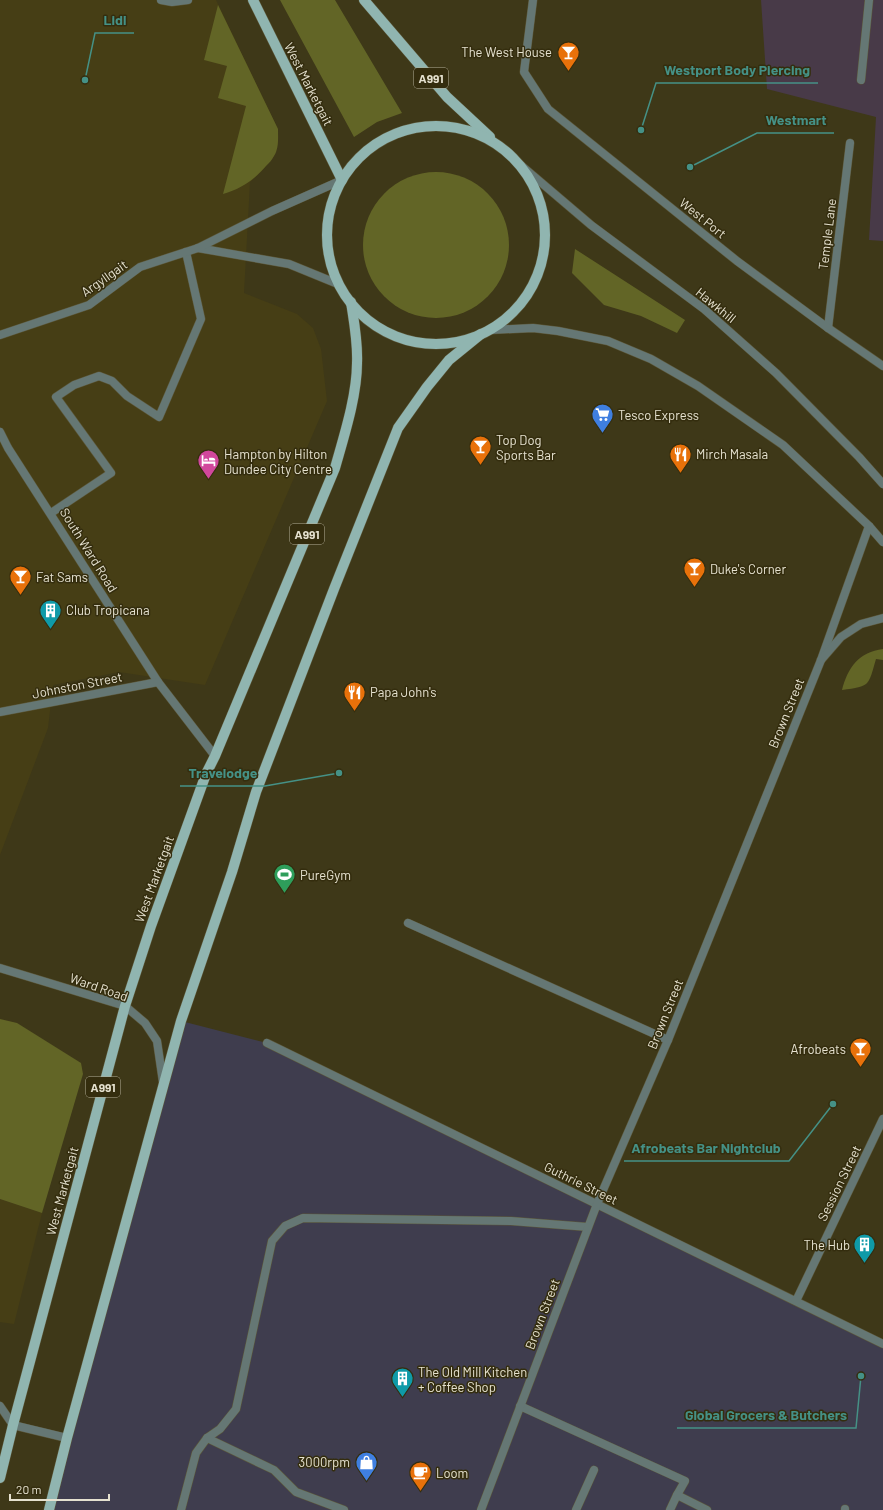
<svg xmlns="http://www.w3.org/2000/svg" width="883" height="1510" viewBox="0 0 883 1510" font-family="Barlow,sans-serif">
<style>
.built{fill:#463e15}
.industrial{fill:#3f3d4e}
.education{fill:#483a48}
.green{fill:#626526}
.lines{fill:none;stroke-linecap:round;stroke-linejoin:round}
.service-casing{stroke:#5c5739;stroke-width:9}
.minor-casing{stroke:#5c5739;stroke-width:9}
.tertiary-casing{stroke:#5c5739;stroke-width:9}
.primary-casing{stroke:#5c5739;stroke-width:11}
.service{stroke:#657774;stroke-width:8}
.minor{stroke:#657774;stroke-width:8}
.tertiary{stroke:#657774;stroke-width:8}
.primary{stroke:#90b5b0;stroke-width:10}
.labels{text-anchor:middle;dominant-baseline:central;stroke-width:3;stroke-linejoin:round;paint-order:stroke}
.shield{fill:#342d0e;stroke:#b1ac96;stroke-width:1}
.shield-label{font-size:12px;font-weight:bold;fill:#e6e2d0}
.poi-label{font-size:13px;fill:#e6e2d0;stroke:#342d0e;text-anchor:start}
.street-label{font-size:13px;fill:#e6e2d0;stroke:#342d0e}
.leader{fill:none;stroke:#459186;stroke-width:1.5}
.callout-dot{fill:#459186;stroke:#342d0e;stroke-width:1.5}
.callout-label{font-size:14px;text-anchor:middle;font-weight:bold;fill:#459186;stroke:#342d0e;stroke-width:3;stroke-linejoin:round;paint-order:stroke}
</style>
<rect width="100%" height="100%" fill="#3e3818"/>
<g class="built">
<polygon points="0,0 216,0 278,129 278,143 274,156 261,172 250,182 244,293 297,314 313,328 321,349 327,401 205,685 119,672 53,685 48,728 0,855"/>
<polygon points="0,1199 42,1213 14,1324 0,1322"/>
</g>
<polygon class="industrial" points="181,1021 267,1043 883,1344 883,1510 49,1510"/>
<polygon class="education" points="761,0 883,0 883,241 869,240 876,117 767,89"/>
<g class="green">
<polygon points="280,0 335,0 402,113 377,122 354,137"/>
<path d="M 218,5 L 278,129 C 278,138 279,148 274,156 C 272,160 269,163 266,166 C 254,180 241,189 223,194 L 246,106 L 218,98 L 227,66 L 204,60 Z"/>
<circle cx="436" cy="245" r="73"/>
<polygon points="575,249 685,320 677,333 641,316 604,305 572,273"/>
<path d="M 883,649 L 883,660 L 876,659 C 868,686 871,686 842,690 C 848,667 859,652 883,649 Z"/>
<polygon points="0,1019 17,1023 81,1063 83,1074 42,1213 0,1199"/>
</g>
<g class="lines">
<defs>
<g id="service">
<polyline points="161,0 172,2 188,0"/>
<polyline points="861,80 869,0"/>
<polyline points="828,328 850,143"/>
<polyline points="51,513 111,473 56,397 74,385 99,376 112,381 127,396 159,417 201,319 186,252"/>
<polyline points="408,923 668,1040"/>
<polyline points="520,1406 685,1481 677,1495"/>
<polyline points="207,1438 274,1470 296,1492 344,1510"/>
<polyline points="181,1510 196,1453 207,1438 220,1429 236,1409 272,1241 285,1226 303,1218 511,1221 588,1227"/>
<polyline points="576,1510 594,1470"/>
<polyline points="670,1510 677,1495 707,1510"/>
<polyline points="845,1510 845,1509"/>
</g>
<g id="minor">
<polyline points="533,0 524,72 548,109 737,261 828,328 883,366"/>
<polyline points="198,248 289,264 338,284"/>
<polyline points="0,335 89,305 140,267 198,248 272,211 342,180"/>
<polyline points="0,432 8,448 158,682 215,756"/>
<polyline points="0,712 158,682"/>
<polyline points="267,1043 883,1344"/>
<polyline points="796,1301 883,1119"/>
<polyline points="0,1406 13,1425 67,1438"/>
<polyline points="481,1510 597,1204 668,1040 821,660 869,526"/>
</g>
<g id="tertiary">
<polyline points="517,162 591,225 704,309 776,373 859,457 883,484"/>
<polyline points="490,330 533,328 558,331 608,341 651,359 698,386 783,445 869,526 883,542"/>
<polyline points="821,660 841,637 861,624 883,618"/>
<polyline points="0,968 125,1006 145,1023 157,1041 163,1082"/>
</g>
<g id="primary">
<polyline points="253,0 342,180"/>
<polyline points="364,0 447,97 490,137"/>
<circle cx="436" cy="235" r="109"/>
<path d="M 0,1478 L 13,1425 L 125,1006 L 151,926 L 206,774 L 215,756 L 335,468 C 344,436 357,396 357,363 C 358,342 354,322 351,302"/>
<polyline points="49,1510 67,1438 181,1021 232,872 256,792 334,589 398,428 427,387 449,360 481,334"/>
</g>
</defs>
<use href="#service" class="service-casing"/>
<use href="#minor" class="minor-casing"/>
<use href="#tertiary" class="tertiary-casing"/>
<use href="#primary" class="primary-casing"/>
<use href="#service" class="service"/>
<use href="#minor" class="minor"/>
<use href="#tertiary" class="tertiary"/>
<use href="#primary" class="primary"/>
</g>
<defs>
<symbol id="bar-pin" viewBox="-11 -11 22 30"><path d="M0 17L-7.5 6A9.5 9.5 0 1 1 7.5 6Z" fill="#e8710a" stroke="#342d0e"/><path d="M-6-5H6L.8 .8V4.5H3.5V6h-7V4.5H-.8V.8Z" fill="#fff"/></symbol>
<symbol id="supermarket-pin" viewBox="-11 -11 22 30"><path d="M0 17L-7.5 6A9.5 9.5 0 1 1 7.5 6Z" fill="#3f7fe0" stroke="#342d0e"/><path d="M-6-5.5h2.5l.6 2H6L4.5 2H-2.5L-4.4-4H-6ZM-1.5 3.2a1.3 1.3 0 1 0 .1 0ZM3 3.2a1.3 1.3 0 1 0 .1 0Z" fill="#fff"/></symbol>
<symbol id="restaurant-pin" viewBox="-11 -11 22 30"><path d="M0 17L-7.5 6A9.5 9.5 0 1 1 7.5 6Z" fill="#e8710a" stroke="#342d0e"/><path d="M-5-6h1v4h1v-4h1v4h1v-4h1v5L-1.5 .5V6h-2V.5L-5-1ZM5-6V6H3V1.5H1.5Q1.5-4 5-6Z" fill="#fff"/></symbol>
<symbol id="hotel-pin" viewBox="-11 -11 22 30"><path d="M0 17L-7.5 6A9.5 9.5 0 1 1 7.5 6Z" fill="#d1479c" stroke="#342d0e"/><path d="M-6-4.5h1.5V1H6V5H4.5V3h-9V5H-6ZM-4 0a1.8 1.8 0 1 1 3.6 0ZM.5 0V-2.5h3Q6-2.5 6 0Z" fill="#fff"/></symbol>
<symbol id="building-pin" viewBox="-11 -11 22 30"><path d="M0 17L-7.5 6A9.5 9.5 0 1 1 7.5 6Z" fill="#0f9aa8" stroke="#342d0e"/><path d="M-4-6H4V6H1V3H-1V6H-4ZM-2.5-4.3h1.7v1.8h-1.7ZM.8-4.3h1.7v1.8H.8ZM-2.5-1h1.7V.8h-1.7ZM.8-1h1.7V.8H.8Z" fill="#fff"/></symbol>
<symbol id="stadium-pin" viewBox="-11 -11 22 30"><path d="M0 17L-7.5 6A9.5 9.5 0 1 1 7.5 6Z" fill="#2e9e5b" stroke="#342d0e"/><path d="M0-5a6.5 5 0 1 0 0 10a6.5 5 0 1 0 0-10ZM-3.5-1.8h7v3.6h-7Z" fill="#fff"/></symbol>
<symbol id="shop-pin" viewBox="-11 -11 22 30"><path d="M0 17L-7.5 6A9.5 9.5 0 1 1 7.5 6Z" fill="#3f7fe0" stroke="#342d0e"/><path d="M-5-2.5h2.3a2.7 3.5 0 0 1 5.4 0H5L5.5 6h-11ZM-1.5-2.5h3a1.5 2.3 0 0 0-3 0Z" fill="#fff"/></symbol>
<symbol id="cafe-pin" viewBox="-11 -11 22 30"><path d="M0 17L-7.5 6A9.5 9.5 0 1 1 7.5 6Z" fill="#e8710a" stroke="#342d0e"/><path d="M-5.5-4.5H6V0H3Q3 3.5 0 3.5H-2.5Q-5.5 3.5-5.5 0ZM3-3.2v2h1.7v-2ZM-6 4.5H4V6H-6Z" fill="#fff"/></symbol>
</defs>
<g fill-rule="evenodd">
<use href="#bar-pin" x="556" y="40" width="25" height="34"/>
<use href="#supermarket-pin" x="590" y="402" width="25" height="34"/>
<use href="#bar-pin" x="468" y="434" width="25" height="34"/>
<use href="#restaurant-pin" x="668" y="442" width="25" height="34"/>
<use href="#hotel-pin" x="196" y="448" width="25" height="34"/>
<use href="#bar-pin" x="682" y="556" width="25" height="34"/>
<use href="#bar-pin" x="8" y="564" width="25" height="34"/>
<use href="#building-pin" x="38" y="598" width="25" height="34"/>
<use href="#restaurant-pin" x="342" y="680" width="25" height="34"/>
<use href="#stadium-pin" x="272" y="862" width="25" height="34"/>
<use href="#bar-pin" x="848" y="1036" width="25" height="34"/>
<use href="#building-pin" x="852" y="1232" width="25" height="34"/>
<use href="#building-pin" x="390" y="1366" width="25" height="34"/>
<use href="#shop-pin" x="354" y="1450" width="25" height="34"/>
<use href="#cafe-pin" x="408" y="1460" width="25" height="34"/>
</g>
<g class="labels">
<g class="shield">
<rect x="414" y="68" width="34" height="20" rx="3"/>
<rect x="290" y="524" width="34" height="20" rx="3"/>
<rect x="86" y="1077" width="34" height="20" rx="3"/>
</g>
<g class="shield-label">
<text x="431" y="78">A991</text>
<text x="307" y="534">A991</text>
<text x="103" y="1087">A991</text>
</g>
<g class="poi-label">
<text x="552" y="52" text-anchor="end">The West House</text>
<text x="618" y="415">Tesco Express</text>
<text x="496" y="440">Top Dog<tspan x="496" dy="15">Sports Bar</tspan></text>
<text x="224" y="454">Hampton by Hilton<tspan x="224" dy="15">Dundee City Centre</tspan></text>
<text x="696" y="454">Mirch Masala</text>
<text x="710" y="569">Duke's Corner</text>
<text x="36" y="577">Fat Sams</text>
<text x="66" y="610">Club Tropicana</text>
<text x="370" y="692">Papa John's</text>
<text x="300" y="875">PureGym</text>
<text x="846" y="1049" text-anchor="end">Afrobeats</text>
<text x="850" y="1245" text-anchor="end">The Hub</text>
<text x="418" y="1372">The Old Mill Kitchen<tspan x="418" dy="15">+ Coffee Shop</tspan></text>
<text x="350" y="1462" text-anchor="end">3000rpm</text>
<text x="436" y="1473">Loom</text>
</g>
<g class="street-label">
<text transform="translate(309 84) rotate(63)">West Marketgait</text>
<text transform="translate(703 218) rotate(39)">West Port</text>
<text transform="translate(827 234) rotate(-83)">Temple Lane</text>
<text transform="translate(104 278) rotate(-35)">Argyllgait</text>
<text transform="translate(716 305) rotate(39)">Hawkhill</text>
<text transform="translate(89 550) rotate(58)">South Ward Road</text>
<text transform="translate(77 685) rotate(-11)">Johnston Street</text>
<text transform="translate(786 713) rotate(-68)">Brown Street</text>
<text transform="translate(154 879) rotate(-70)">West Marketgait</text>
<text transform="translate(99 987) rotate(19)">Ward Road</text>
<text transform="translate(665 1014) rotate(-68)">Brown Street</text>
<text transform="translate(581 1183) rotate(26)">Guthrie Street</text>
<text transform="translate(839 1183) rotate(-64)">Session Street</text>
<text transform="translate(62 1191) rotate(-75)">West Marketgait</text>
<text transform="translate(542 1314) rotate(-69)">Brown Street</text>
</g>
</g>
<path class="leader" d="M85 80L95 33H134M641 130L656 83H818M690 167L757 133H834M339 773L265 786H180M833 1104L789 1161H624M861 1376L856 1428H677"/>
<g class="callout-dot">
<circle cx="85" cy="80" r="4"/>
<circle cx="641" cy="130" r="4"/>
<circle cx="690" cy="167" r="4"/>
<circle cx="339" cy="773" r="4"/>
<circle cx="833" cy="1104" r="4"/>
<circle cx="861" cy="1376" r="4"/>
</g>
<g class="callout-label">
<text x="115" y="25">Lidl</text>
<text x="737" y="75">Westport Body Piercing</text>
<text x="796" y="125">Westmart</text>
<text x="223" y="778">Travelodge</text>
<text x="706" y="1153">Afrobeats Bar Nightclub</text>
<text x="766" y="1420">Global Grocers &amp; Butchers</text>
</g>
<path d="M10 1494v6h99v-6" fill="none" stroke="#e6e2d0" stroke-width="2"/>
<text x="16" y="1494" font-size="12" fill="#e6e2d0" stroke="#342d0e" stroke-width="3" paint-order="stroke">20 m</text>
</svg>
